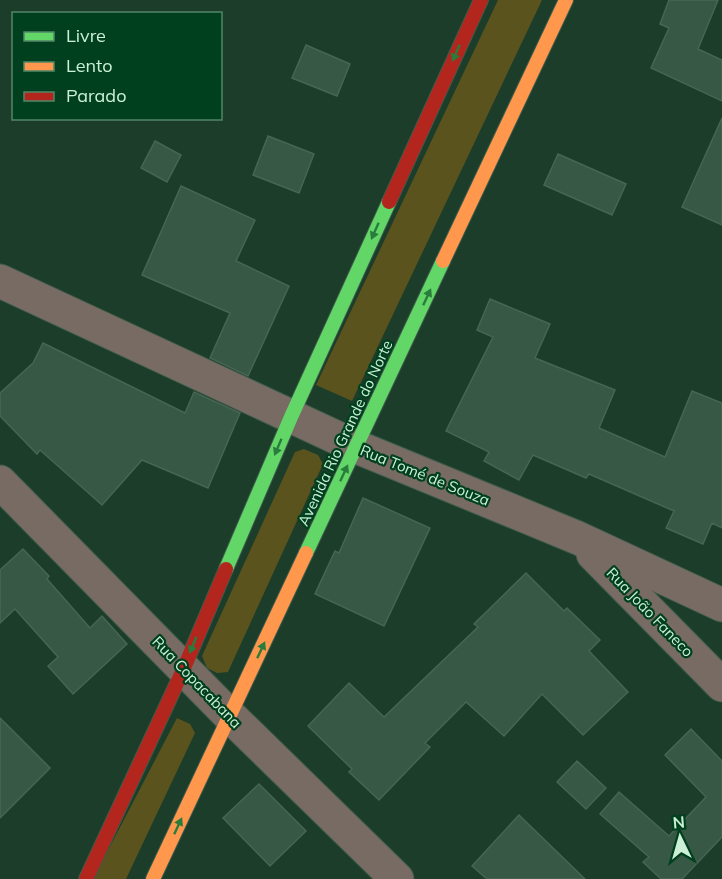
<svg xmlns="http://www.w3.org/2000/svg" width="722" height="879" viewBox="0 0 722 879" font-family="Mulish,sans-serif">
<style>
.green{fill:#5b531d}
.building{fill:#385846;stroke:#476553;stroke-width:1.5}
.lines{fill:none;stroke-linecap:round;stroke-linejoin:round}
.street-casing{stroke:#3d5b4a;stroke-width:35}
.fast-casing{stroke:#3d5b4a;stroke-width:16}
.slow-casing{stroke:#3d5b4a;stroke-width:16}
.jam-casing{stroke:#3d5b4a;stroke-width:16}
.street{stroke:#786b63;stroke-width:33}
.fast{stroke:#63d668;stroke-width:14}
.slow{stroke:#ff974d;stroke-width:14}
.jam{stroke:#b3261e;stroke-width:14}
.oneway{fill:#287c3c}
.labels{text-anchor:middle;dominant-baseline:central;stroke-width:4.5;stroke-linejoin:round;paint-order:stroke}
.street-label{font-size:15px;fill:#cbf0d5;stroke:#00401f}
</style>
<rect width="100%" height="100%" fill="#1b3d2a"/>
<g class="green">
<polygon points="498,0 542,0 352,401 316,385"/>
<polygon points="304,449 318,455 323,464 228,672 217,673 207,668 202,656 295,452"/>
<polygon points="177,718 190,724 195,733 126,879 93,879"/>
</g>
<g class="building">
<polygon points="669,0 718,0 698,49 722,60 722,101 651,68 669,28 660,24"/>
<polygon points="306,45 350,64 337,96 292,78"/>
<polygon points="722,118 722,225 682,207"/>
<polygon points="268,136 314,154 299,193 253,175"/>
<polygon points="155,141 181,155 167,182 141,168"/>
<polygon points="558,154 626,184 612,215 544,185"/>
<polygon points="181,186 255,220 236,261 289,286 248,376 210,358 230,313 142,275"/>
<polygon points="490,299 550,324 535,358 615,390 599,428 665,457 692,391 722,403 722,528 712,523 703,544 666,528 674,511 589,474 586,478 533,455 519,480 484,461 489,452 446,431 493,337 477,330"/>
<polygon points="43,343 185,413 194,392 240,413 208,488 142,460 102,505 40,450 37,454 0,416 0,393 33,363"/>
<polygon points="363,498 430,528 384,626 315,594 335,551 339,553"/>
<polygon points="23,549 49,576 47,579 90,628 102,616 127,644 73,694 48,666 58,657 15,609 0,623 0,570"/>
<polygon points="526,573 564,611 567,608 600,640 589,651 628,692 583,735 542,694 504,736 466,702 425,743 430,747 379,800 349,772 352,769 308,726 349,683 384,717 478,627 474,624"/>
<polygon points="0,718 50,768 0,818"/>
<polygon points="691,729 722,761 722,837 682,879 661,879 643,862 649,857 600,814 619,792 669,836 706,797 665,755"/>
<polygon points="577,761 606,788 586,809 557,782"/>
<polygon points="259,784 306,831 270,866 223,818"/>
<polygon points="519,815 553,848 585,879 487,879 472,866"/>
</g>
<g class="lines">
<defs>
<g id="street">
<polyline points="0,281 357,447 578,538 722,605"/>
<polyline points="0,482 230,716 397,879"/>
<polyline points="593,554 722,685"/>
</g>
<g id="fast">
<polyline points="306,553 443,261"/>
<polyline points="226,569 291,417 389,202"/>
</g>
<g id="slow">
<polyline points="443,261 566,0"/>
<polyline points="153,879 306,553"/>
</g>
<g id="jam">
<polyline points="389,202 481,0"/>
<polyline points="86,879 184,668 226,569"/>
</g>
</defs>
<use href="#street" class="street-casing"/>
<use href="#fast" class="fast-casing"/>
<use href="#slow" class="slow-casing"/>
<use href="#jam" class="jam-casing"/>
<use href="#street" class="street"/>
<use href="#fast" class="fast"/>
<use href="#slow" class="slow"/>
<use href="#jam" class="jam"/>
</g>
<defs><path id="oneway-solid" d="M-6-.8H1V-3.2L6.5 0L1 3.2V.8H-6Z" transform="scale(1.5)"/></defs>
<g class="oneway">
<use href="#oneway-solid" transform="translate(456 53) rotate(114)"/>
<use href="#oneway-solid" transform="translate(375 231) rotate(114)"/>
<use href="#oneway-solid" transform="translate(427 297) rotate(-65)"/>
<use href="#oneway-solid" transform="translate(278 447) rotate(113)"/>
<use href="#oneway-solid" transform="translate(344 473) rotate(-65)"/>
<use href="#oneway-solid" transform="translate(193 645) rotate(113)"/>
<use href="#oneway-solid" transform="translate(261 650) rotate(-65)"/>
<use href="#oneway-solid" transform="translate(178 826) rotate(-65)"/>
</g>
<g class="labels">
<g class="street-label">
<text transform="translate(345 433) rotate(-65)">Avenida Rio Grande do Norte</text>
<text transform="translate(425 475) rotate(22)">Rua Tomé de Souza</text>
<text transform="translate(650 612) rotate(46)">Rua João Faneco</text>
<text transform="translate(197 682) rotate(46)">Rua Copacabana</text>
</g>
</g>
<rect x="12" y="12" width="210" height="108" fill="#00401f" stroke="#518668" stroke-width="1.5"/>
<rect x="24" y="32" width="30" height="9" fill="#63d668" stroke="#518668" stroke-width="1.5"/>
<text x="66" y="42" font-size="18" fill="#cbf0d5">Livre</text>
<rect x="24" y="62" width="30" height="9" fill="#ff974d" stroke="#518668" stroke-width="1.5"/>
<text x="66" y="72" font-size="18" fill="#cbf0d5">Lento</text>
<rect x="24" y="92" width="30" height="9" fill="#b3261e" stroke="#518668" stroke-width="1.5"/>
<text x="66" y="102" font-size="18" fill="#cbf0d5">Parado</text>
<g transform="translate(680 837) rotate(355)" stroke="#00401f" stroke-width="4.5" paint-order="stroke">
<path d="M0-4.5L10 22L0 15L-10 22Z" fill="#cbf0d5"/>
<text y="-9" font-size="16" font-weight="bold" text-anchor="middle" fill="#cbf0d5">N</text>
</g>
</svg>
